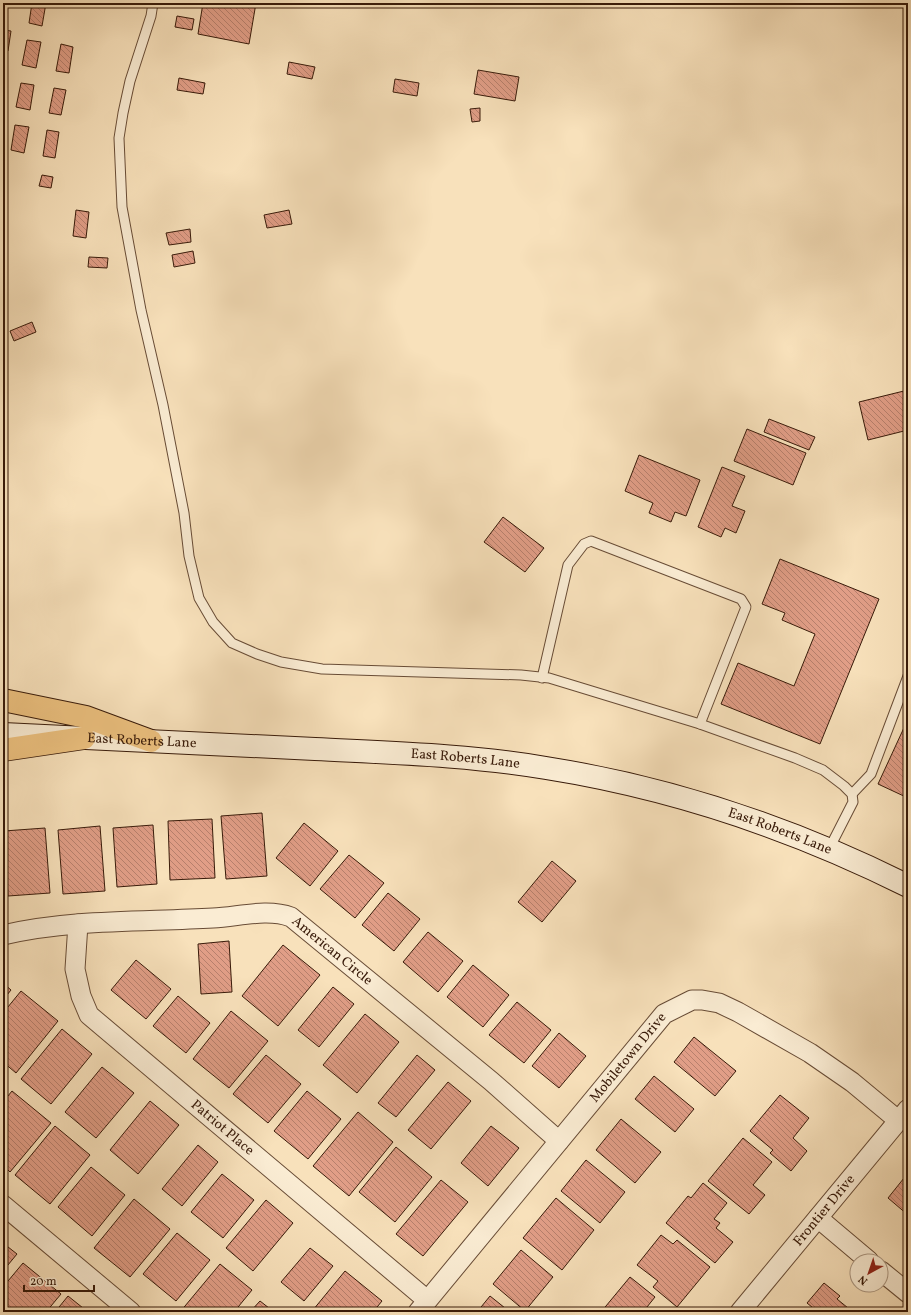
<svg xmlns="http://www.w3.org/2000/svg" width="911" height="1315" viewBox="0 0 911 1315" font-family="Vollkorn,serif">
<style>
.building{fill:url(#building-back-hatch);stroke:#381a09}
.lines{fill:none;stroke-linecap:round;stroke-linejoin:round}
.service-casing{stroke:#684c36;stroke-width:11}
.minor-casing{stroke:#684c36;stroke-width:21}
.secondary-casing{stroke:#381a09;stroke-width:24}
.primary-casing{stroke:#381a09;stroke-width:24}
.service{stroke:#faecd3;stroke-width:9}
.minor{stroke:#faecd3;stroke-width:19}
.secondary{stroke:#faecd3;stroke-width:22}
.primary{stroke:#ecc07e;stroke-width:22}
.labels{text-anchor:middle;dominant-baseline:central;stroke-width:3;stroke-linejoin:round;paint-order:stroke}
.street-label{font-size:14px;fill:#381a09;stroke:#faecd3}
</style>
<defs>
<pattern id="building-back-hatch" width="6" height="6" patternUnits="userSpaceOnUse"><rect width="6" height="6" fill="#e19e87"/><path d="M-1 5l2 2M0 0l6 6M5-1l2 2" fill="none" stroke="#b7806d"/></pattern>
</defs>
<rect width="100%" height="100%" fill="#f8e1bb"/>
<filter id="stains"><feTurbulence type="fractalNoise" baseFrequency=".005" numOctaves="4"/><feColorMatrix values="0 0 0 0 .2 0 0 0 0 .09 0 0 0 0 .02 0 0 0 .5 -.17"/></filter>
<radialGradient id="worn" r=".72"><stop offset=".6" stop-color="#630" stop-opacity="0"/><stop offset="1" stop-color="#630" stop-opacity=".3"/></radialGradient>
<g class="building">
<polygon points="32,3 46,3 42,26 29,23"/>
<polygon points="203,3 256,3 249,44 198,34"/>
<polygon points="177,16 194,19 192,30 175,27"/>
<polygon points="3,30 11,31 8,51 3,50"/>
<polygon points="27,40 41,42 36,68 22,65"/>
<polygon points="61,44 73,47 69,73 56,71"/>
<polygon points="289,62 315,67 312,79 287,74"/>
<polygon points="478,70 519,77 515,101 474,94"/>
<polygon points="179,78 205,83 203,94 177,90"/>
<polygon points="395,79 419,83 417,96 393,92"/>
<polygon points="21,83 34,85 30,110 16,107"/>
<polygon points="54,88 66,90 61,115 49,113"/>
<polygon points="480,108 480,121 472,122 470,109"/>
<polygon points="15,125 29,127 24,153 11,150"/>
<polygon points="47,130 59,132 55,158 43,156"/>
<polygon points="42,175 53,177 51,188 39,186"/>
<polygon points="76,210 89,212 86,238 73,236"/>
<polygon points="289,210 292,224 267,228 264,215"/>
<polygon points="190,229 191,242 169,245 166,233"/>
<polygon points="193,251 195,263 174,267 172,255"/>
<polygon points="89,257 108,258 107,268 88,267"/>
<polygon points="32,322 36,332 14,341 10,331"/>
<polygon points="3,336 7,345 3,346"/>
<polygon points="908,390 908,430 868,440 859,402"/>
<polygon points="769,419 815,437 809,450 764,432"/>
<polygon points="747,429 806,453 793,485 734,461"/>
<polygon points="639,455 700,480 686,516 675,512 671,522 649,513 653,503 625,491"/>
<polygon points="722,467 745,476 732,506 745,511 736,533 725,528 721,537 698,527"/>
<polygon points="503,517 544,548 525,572 484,542"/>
<polygon points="780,559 879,599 820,744 721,704 738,663 794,686 815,634 782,620 785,613 762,604"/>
<polygon points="908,719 908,798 878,784"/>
<polygon points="262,813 267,876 226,879 221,816"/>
<polygon points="212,819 215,878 170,880 168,821"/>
<polygon points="304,823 338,851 310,886 276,858"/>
<polygon points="153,825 157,884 117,887 113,828"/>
<polygon points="100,826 105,891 63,894 58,830"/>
<polygon points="45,828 50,893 8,896 4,831"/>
<polygon points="349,855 384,883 355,918 320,889"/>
<polygon points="552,861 576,881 542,922 518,902"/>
<polygon points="388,893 420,919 394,951 362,925"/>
<polygon points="428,932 463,961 438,992 403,962"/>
<polygon points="229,941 232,992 201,994 198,944"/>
<polygon points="283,945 320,975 278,1026 242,996"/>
<polygon points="136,960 171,989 146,1019 111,990"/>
<polygon points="473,965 509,995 483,1027 447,997"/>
<polygon points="3,983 11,990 3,1000"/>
<polygon points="333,987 354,1004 319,1047 298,1030"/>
<polygon points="21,991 58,1021 16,1073 3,1062 3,1013"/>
<polygon points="178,996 210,1023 186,1053 153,1026"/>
<polygon points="517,1002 551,1030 524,1063 489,1035"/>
<polygon points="231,1011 268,1041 229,1088 193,1059"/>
<polygon points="365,1014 399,1042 357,1093 323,1065"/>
<polygon points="62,1029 92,1054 51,1104 21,1079"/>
<polygon points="559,1033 586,1056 559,1088 532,1066"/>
<polygon points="694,1037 736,1071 715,1096 674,1062"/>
<polygon points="266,1055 301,1084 268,1123 233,1094"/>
<polygon points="417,1055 435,1070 396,1117 378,1103"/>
<polygon points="102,1067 134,1093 96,1138 65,1112"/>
<polygon points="654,1076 694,1109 675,1132 635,1099"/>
<polygon points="448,1082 471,1101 431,1149 408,1130"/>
<polygon points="12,1091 51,1123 10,1172 3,1165 3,1102"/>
<polygon points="307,1091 341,1119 308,1159 274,1131"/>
<polygon points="780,1095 809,1118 793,1138 807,1151 791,1171 770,1153 773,1150 750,1131"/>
<polygon points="150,1101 179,1125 138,1174 110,1150"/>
<polygon points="358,1112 393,1142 349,1196 313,1166"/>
<polygon points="621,1119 661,1152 635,1183 596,1150"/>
<polygon points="55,1126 90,1155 50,1204 15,1175"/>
<polygon points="491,1126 519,1148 488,1186 461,1163"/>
<polygon points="743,1138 772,1162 753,1185 765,1195 749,1214 708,1181"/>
<polygon points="198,1145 218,1162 182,1206 162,1189"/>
<polygon points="396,1147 432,1177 395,1222 359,1192"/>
<polygon points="586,1160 625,1192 600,1223 561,1191"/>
<polygon points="91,1167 125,1195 92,1236 58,1207"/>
<polygon points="908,1173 908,1215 888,1198"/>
<polygon points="222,1174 254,1200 223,1238 191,1212"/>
<polygon points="441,1180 468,1202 423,1256 396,1234"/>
<polygon points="703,1183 727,1203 714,1219 720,1223 716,1228 733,1242 715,1263 666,1223 688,1196 691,1198"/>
<polygon points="556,1198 594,1230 562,1270 523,1238"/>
<polygon points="134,1199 170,1229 130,1277 94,1248"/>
<polygon points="266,1200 293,1223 253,1271 226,1248"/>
<polygon points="177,1233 210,1260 176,1301 143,1274"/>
<polygon points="661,1235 673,1244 677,1240 710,1267 677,1307 653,1287 658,1281 637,1265"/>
<polygon points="3,1243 17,1254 3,1271"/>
<polygon points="310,1248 333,1266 304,1301 281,1282"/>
<polygon points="521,1250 553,1277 525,1311 493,1284"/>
<polygon points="23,1263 61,1294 46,1312 5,1312 3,1310 3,1287"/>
<polygon points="220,1264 252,1290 234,1312 180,1312"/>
<polygon points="345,1271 382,1301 373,1312 316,1312 313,1310"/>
<polygon points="630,1277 655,1297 643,1312 601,1312"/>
<polygon points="824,1283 840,1296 837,1299 848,1308 846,1311 848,1312 818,1312 807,1303"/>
<polygon points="68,1296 88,1312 55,1312"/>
<polygon points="490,1296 510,1312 477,1312"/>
<polygon points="260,1301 274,1312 250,1312"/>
</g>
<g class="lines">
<defs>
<g id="service">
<polyline points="153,3 151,16 130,81 123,113 119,138 122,207 141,310 163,405 184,513 189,556 199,598 213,622 232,643 257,654 281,662 322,669 521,675 549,678 700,724 795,758 823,770 844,786 852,794 853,802 829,849"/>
<polyline points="542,678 568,565 584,544 591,541 741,599 746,607 700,724"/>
<polyline points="852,794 871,774 908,676"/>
</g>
<g id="minor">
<path id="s1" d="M 78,924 L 75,969 L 81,996 L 89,1015 L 427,1300"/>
<path id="s2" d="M 3,935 C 72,919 143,922 213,918 C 238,917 267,908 291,917 L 491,1081 L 559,1141"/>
<polyline points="3,1205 131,1312"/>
<polyline points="818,1218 869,1261"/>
<polyline points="881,1271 908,1293"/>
<path id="s3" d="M 418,1312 L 664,1014 L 692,1000 L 702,1000 L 719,1003 L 738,1012 L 810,1053 L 852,1082 L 899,1121"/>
<path id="s4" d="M 740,1312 L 908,1109"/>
</g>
<g id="secondary">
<path id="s5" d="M 3,734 C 107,739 211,744 315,749 C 392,753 470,755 546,768 C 672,788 794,829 908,886"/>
</g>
<g id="primary">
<polyline points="3,700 86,717 151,741"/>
<polyline points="3,750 84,738"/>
</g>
</defs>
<use href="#service" class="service-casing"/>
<use href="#minor" class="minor-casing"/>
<use href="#secondary" class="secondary-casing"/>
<use href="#primary" class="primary-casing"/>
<use href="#service" class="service"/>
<use href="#minor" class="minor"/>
<use href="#secondary" class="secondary"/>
<use href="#primary" class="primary"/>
</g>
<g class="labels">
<g class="street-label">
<text stroke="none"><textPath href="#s5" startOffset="139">East Roberts Lane</textPath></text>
<text stroke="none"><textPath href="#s5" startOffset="463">East Roberts Lane</textPath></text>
<text stroke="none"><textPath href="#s5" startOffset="787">East Roberts Lane</textPath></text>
<text stroke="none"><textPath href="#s2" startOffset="343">American Circle</textPath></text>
<text stroke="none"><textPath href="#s3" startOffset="330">Mobiletown Drive</textPath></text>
<text stroke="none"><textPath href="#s1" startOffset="268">Patriot Place</textPath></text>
<text stroke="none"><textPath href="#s4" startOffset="132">Frontier Drive</textPath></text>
</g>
</g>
<rect width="911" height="1315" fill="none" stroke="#f8e1bb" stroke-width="16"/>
<rect x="4" y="4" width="903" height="1307" fill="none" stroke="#381a09" stroke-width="2"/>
<rect x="8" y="8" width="895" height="1299" fill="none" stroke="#381a09"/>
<g transform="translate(869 1273) rotate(220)"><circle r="19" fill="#faecd3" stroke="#ac9882"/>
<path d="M0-3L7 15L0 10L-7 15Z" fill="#8f2418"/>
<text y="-6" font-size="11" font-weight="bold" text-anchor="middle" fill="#381a09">N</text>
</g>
<path d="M24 1285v6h70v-6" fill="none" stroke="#381a09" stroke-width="2"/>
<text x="30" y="1285" font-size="12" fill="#381a09" stroke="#faecd3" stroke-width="3" paint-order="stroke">20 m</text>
<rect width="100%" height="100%" filter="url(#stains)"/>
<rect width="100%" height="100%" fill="url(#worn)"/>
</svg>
